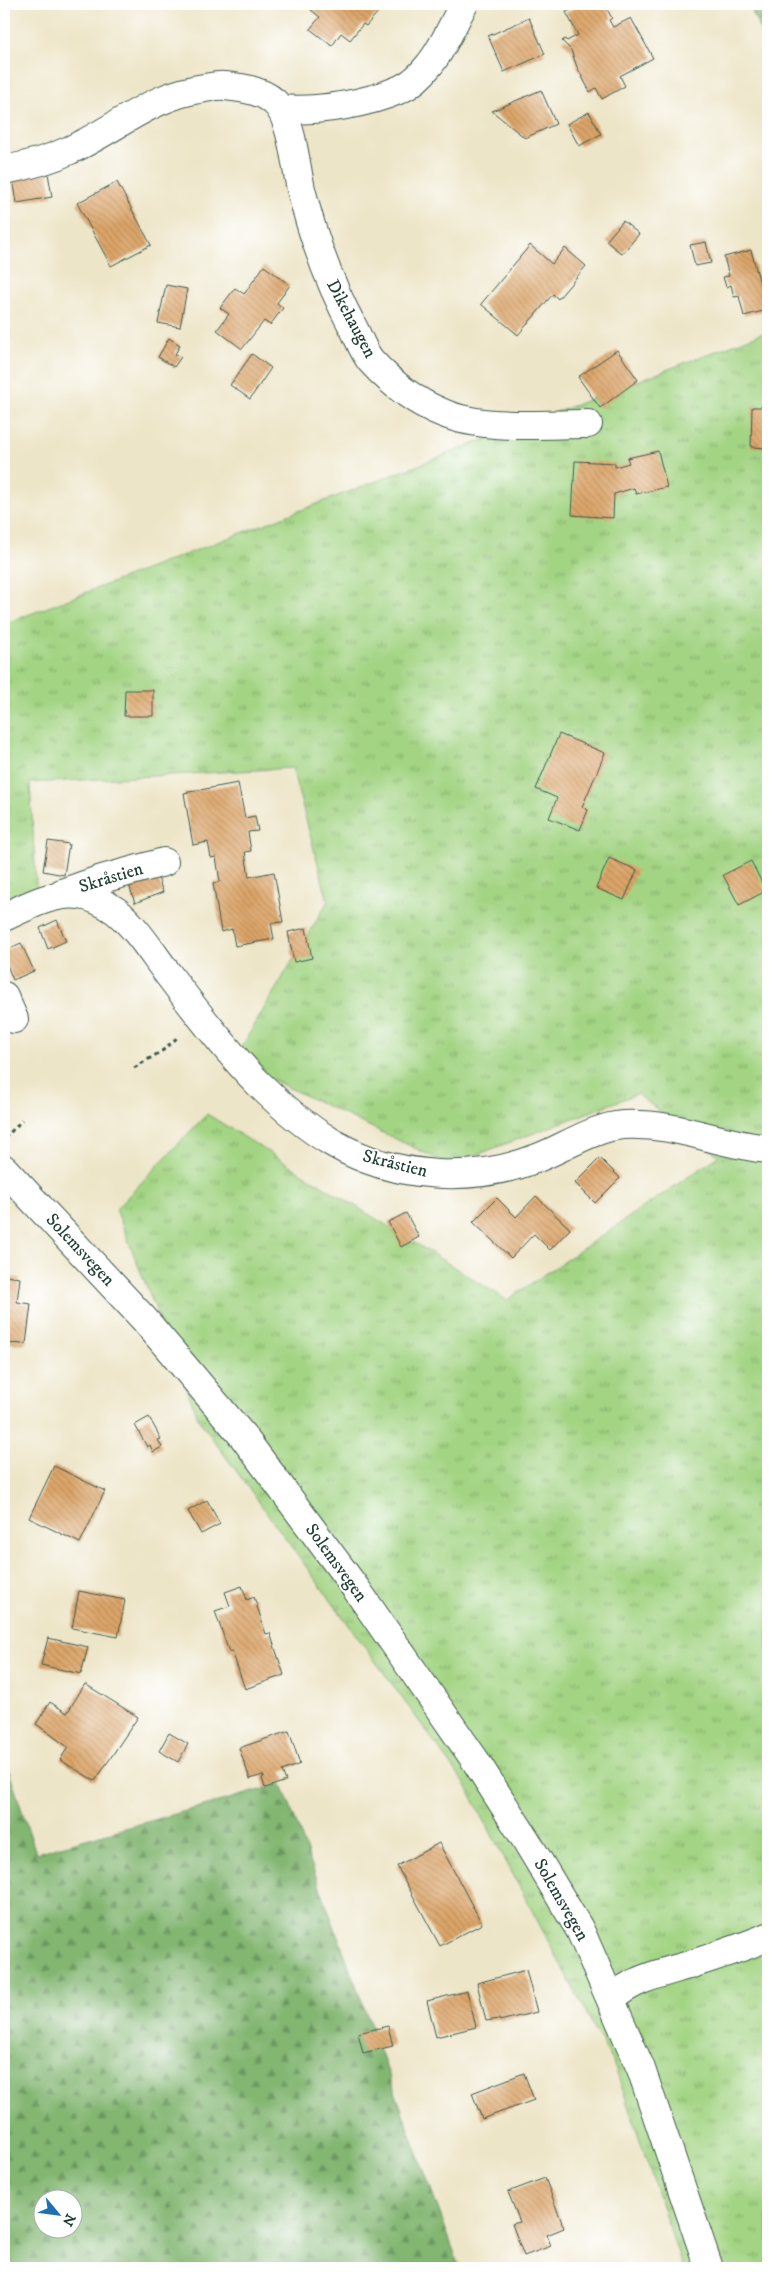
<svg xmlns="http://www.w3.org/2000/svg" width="772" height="2272" viewBox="0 0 772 2272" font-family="'IM FELL DW Pica',serif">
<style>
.grass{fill:url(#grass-tufts);stroke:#61885c}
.forest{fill:url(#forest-firs);stroke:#507a52;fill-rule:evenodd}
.building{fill:url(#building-back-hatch)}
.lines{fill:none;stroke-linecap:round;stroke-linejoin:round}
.minor-casing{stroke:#3e564a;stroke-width:30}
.path{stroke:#3e564a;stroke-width:3;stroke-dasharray:4 4;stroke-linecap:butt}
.minor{stroke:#fff;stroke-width:28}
.labels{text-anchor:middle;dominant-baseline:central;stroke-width:4;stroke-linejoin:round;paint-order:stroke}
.street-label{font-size:18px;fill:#1f3d34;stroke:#fff}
</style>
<defs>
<pattern id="grass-tufts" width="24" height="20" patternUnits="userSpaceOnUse" patternTransform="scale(1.25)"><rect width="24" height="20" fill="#a3d483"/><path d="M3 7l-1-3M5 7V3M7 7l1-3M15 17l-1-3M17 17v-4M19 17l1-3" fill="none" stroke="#84ad6c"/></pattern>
<pattern id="forest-firs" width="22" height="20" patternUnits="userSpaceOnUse" patternTransform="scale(1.25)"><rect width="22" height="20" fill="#82b671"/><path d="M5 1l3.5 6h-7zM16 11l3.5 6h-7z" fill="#6a955e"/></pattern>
<pattern id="building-back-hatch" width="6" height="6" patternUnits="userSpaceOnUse" patternTransform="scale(1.25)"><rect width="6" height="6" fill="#dda569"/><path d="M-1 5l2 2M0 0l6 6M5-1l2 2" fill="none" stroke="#b38857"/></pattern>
</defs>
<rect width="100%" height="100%" fill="#fff"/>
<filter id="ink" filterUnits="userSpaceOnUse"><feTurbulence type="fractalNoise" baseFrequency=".02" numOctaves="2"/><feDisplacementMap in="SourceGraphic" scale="10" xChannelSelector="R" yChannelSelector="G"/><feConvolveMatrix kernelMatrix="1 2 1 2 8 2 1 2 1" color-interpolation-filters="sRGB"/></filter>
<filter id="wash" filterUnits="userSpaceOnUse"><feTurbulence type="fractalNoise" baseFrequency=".0096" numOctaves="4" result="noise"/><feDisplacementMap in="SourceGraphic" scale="20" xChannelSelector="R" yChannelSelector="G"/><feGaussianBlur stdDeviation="1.12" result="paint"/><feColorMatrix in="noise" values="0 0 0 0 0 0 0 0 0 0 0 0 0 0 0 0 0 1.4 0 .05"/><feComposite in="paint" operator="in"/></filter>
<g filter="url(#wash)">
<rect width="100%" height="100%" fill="#ede5c7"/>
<polygon class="grass" points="768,331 768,2268 683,2268 615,2067 465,1784 199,1420 116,1209 207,1114 507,1300 719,1156 637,1094 450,1165 233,1061 328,901 292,768 30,783 37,897 4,906 4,624"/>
<g class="forest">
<polygon points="749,4 768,4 768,49"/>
<path d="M 4,1756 L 36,1853 L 282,1784 L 460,2268 L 4,2268 ZM 42,2200 L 72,2200 L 72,2230 L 42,2230 Z"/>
</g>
<g id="blocks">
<g class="building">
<polygon points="317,4 378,4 374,9 378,12 366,26 363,24 350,40 341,33 332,46 310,29 320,17 311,10"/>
<polygon points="582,4 609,4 605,6 612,18 609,20 613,27 631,18 653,58 620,76 625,86 602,99 596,88 590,92 577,67 571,50 562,41 565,39 567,41 578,35 566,12"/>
<polygon points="529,18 545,54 504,72 488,36"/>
<polygon points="541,90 556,124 525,138 492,111"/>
<polygon points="589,112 601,134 579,146 567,124"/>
<polygon points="48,173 52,197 17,203 13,179"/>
<polygon points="117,182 151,245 111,266 77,203"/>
<polygon points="623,221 639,234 622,254 606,241"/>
<polygon points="706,242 711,263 695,266 690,245"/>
<polygon points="530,245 552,264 565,248 586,266 558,299 553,294 518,335 481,304"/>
<polygon points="751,250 767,310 744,316 739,296 734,297 731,285 726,287 723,277 729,276 724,257"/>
<polygon points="264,266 290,285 277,303 283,308 270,325 264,321 242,349 217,330 229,314 220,308 235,288 244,294"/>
<polygon points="166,285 187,289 180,327 158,323"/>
<polygon points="169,338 180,345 175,354 181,357 174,367 158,357"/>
<polygon points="617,350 638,380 600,408 578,377"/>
<polygon points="252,354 271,368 250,399 230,385"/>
<polygon points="752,407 768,407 768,448 751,447"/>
<polygon points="658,451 667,487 636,494 634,488 614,494 613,518 572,515 575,461 615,463 615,467 629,463 627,458"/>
<polygon points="125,690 153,690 153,716 124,716"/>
<polygon points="559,734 605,753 582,807 588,810 580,830 549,818 557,798 536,789"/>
<polygon points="238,783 245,818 255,816 258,831 248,832 251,851 245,852 249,877 274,872 283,922 271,923 274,939 235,946 232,929 221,932 213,883 220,882 216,857 211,858 208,842 193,845 184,793"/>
<polygon points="48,841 69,844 64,875 43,871"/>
<polygon points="609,858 637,870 624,900 596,888"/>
<polygon points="751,861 766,891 739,905 723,875"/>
<polygon points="157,875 163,892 135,903 129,885"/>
<polygon points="57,920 66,941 48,949 40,928"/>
<polygon points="306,928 312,958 294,962 288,932"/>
<polygon points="21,943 34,971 13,980 4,958 4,951"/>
<polygon points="600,1158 620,1178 595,1203 575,1183"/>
<polygon points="536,1196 570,1229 550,1250 534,1234 511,1258 473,1222 497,1198 516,1217"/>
<polygon points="406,1213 419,1237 401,1247 388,1222"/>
<polygon points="4,1276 20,1278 17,1302 31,1304 26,1344 4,1343"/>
<polygon points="149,1417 161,1439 158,1440 162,1447 153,1452 150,1445 147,1447 135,1425"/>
<polygon points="54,1466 105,1491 80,1543 29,1518"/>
<polygon points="207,1500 220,1524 201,1534 188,1511"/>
<polygon points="242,1586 247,1600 254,1597 266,1634 270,1633 284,1675 245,1689 232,1651 229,1652 215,1611 230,1606 225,1592"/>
<polygon points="79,1591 125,1600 118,1637 72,1628"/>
<polygon points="48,1638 88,1647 81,1674 41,1665"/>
<polygon points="85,1684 138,1717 95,1781 60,1760 68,1747 36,1724 50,1702 67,1713"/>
<polygon points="289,1731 300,1764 282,1771 286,1781 265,1788 262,1778 264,1777 263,1775 250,1779 239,1748"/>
<polygon points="169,1733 188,1744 178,1762 159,1751"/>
<polygon points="439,1843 482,1924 440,1946 397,1866"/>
<polygon points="526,1970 537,2012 499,2021 499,2019 486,2021 477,1983"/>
<polygon points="467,1991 476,2027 436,2037 427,2001"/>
<polygon points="388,2026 393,2046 363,2053 358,2033"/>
<polygon points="524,2073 534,2100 482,2119 472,2093"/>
<polygon points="545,2178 564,2228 547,2235 551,2246 524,2256 512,2224 520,2222 508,2192"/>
</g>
</g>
</g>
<g filter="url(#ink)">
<use href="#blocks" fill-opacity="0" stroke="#3e564a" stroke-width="1"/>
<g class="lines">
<defs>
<g id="minor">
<path d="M 281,109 C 318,112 367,104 401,89 C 412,84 423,73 430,64 C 444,47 453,23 464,4"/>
<path d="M 4,170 C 26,166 49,160 70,150 C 117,129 151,95 205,88 C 211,87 218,85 225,86 C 244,88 267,91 279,107 C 292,124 296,168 301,189 C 313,238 330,285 354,329 C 359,339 364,353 371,361 C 391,383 415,402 443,413 C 482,430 545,424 588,424"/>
<polyline points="62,893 102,879 164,862"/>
<path d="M 4,917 C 28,906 53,892 80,895 C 93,897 106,904 116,911 C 137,928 152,953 168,974 C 195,1010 227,1052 259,1084 C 281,1106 306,1127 333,1143 C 394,1179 474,1184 540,1157 C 565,1147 595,1127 623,1125 C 676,1122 717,1144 768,1149"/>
<polyline points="4,996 14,1019"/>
<polyline points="4,1169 144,1319 242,1435 357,1590 475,1760 526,1840 580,1930 641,2069 709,2268"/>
<path d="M 611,1999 C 634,1978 663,1973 692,1964 C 717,1956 743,1947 768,1937"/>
</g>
</defs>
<use href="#minor" class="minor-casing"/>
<g class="path">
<polyline points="134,1068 162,1051 178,1037"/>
<polyline points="5,1138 22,1120"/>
</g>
<use href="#minor" class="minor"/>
</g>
</g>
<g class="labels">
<g class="street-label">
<text transform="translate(351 319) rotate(62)">Dikehaugen</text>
<text transform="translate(111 878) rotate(-17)">Skråstien</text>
<text transform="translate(395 1164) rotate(14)">Skråstien</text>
<text transform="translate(80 1250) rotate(47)">Solemsvegen</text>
<text transform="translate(336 1563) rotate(54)">Solemsvegen</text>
<text transform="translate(561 1900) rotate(60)">Solemsvegen</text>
</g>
</g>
<rect width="772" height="2272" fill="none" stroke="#fff" stroke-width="20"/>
<g transform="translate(58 2214) rotate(119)"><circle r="24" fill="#ffffff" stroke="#a5b1ae"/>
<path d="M0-4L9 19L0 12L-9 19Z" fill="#1f6fb2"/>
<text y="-8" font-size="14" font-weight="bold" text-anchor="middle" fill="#1f3d34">N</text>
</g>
</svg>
